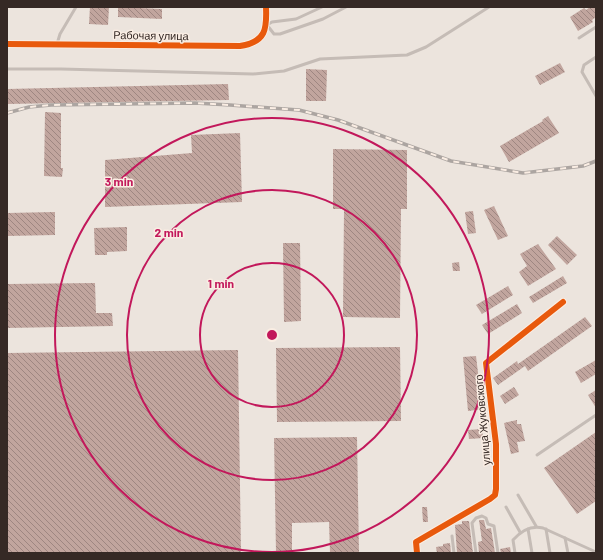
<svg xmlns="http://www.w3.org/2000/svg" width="603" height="560" viewBox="0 0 603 560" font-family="Barlow,sans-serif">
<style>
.building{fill:url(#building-back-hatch)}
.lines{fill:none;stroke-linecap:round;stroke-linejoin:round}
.lane{stroke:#c5bcb6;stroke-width:3}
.street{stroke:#c5bcb6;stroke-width:6}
.rail-casing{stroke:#aca5a1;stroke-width:3.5}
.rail{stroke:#faede3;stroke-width:2;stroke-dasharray:6;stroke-linecap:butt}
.cycleway-casing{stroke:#faede3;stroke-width:8}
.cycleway{stroke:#e8590c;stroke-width:6}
.ring{fill:none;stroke:#c2185b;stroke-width:2}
.labels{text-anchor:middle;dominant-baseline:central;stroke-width:3;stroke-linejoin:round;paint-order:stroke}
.street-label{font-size:11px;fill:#352925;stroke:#faede3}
.centre{fill:#c2185b;stroke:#faede3;stroke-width:2}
.ring-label{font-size:12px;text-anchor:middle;font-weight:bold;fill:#c2185b;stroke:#faede3;stroke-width:3;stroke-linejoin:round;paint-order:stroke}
</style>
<defs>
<pattern id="building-back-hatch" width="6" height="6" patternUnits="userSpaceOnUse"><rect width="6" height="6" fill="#c1a59e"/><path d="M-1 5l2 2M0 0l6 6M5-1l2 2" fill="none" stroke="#9e8681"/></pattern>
</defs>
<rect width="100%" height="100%" fill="#ece4dd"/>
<g class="building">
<polygon points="90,7 109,7 108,25 89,24"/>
<polygon points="118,7 162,9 162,19 118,17"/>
<polygon points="590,7 596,7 596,17 592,20 593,22 578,31 570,17 584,8 586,10"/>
<polygon points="560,63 565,72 540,85 535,76"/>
<polygon points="306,69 327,70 326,101 306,101"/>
<polygon points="228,84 229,100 7,104 7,89"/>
<polygon points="45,112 61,113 61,168 63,168 62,177 44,176"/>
<polygon points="548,116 559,133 509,162 500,146 543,121 542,120"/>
<polygon points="240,133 242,202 105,207 105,160 192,153 191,135"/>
<polygon points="333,149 407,150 407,209 401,209 400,318 343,317 344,209 333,209"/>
<polygon points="494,206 508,236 498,240 484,210"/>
<polygon points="473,211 476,233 468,234 465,212"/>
<polygon points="55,212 55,235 7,236 7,213"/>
<polygon points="127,227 127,251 107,252 107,255 95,255 94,228"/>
<polygon points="557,236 577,255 567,265 548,245"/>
<polygon points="283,243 300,243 301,321 284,322"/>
<polygon points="538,244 556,269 528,286 519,272 527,266 520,254"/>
<polygon points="459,262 460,271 453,271 452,263"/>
<polygon points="563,276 567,283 533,303 529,297"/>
<polygon points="95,283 96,313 112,313 113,326 7,328 7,284"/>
<polygon points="508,286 513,295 482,314 476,305"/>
<polygon points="517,304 522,313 488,334 482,325"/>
<polygon points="585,317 592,326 528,371 525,366 498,385 493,378 517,361 518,364"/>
<polygon points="400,347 401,421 277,422 276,348"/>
<polygon points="238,350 241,553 7,553 7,353"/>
<polygon points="476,356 479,381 481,381 484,409 468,411 463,357"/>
<polygon points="596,360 596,374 581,383 575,372"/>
<polygon points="514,387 519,395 505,404 500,396"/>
<polygon points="596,390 596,408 588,395"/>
<polygon points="517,420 517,424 521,424 525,441 517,442 519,452 511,454 504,423"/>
<polygon points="482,429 483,438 469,439 468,430"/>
<polygon points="596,432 596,501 577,514 544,468"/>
<polygon points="357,437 359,553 330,553 329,522 292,523 292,553 276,553 274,438"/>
<polygon points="422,507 427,507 428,522 423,522"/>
<polygon points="479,520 484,520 486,529 491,528 495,553 479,553 478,542 482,541"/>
<polygon points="462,521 469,521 473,553 457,553 455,525 462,524"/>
<polygon points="450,543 451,553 437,553 436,547 443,546 443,544"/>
<polygon points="510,547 511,553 501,553 500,549"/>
</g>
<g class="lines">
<g class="lane">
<polyline points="322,7 296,19 272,22 267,25 274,34 280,34 323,19 346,7"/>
<polyline points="579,38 596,27"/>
<polyline points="57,44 60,34 76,7"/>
<polyline points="596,57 584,65 582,72 596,96"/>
<polyline points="7,69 61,69 253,74 284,71 320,59 407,55 426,47 489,7"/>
<polyline points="537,455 596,415"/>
<polyline points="518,495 536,526"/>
<polyline points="506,507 520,532"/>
<polyline points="528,529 532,553"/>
<polyline points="546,529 550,553"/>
<polyline points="452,536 454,553"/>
<polyline points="565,538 568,553"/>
<polyline points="476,553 472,523 476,518 482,516 486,518 488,524 494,526 498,553"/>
<path d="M 515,553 L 513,540 C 521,531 531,525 543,528 L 596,552"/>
</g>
<g class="street">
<path d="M 7,44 L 240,46 C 266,42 267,29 266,7"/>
<polyline points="417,553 416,542 490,499 495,495 496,489 496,444 486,363 563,302"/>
</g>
<defs>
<polyline id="rail" points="7,113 29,107 51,105 195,103 230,105 299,110 338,120 451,161 523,173 583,166 596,161"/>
</defs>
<use href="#rail" class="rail-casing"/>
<use href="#rail" class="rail"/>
<defs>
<g id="cycleway">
<path d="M 7,44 L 240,46 C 266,42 267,29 266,7"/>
<polyline points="417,553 416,542 490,499 495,495 496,489 496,444 486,363 563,302"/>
</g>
</defs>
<use href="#cycleway" class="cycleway-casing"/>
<use href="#cycleway" class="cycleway"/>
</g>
<g class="ring">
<circle cx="272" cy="335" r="72"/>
<circle cx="272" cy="335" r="145"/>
<circle cx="272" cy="335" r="217"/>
</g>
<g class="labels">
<g class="street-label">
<text transform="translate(151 35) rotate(1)">Рабочая улица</text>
<text transform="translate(482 420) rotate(-95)">улица Жуковского</text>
</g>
</g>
<circle cx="272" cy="335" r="6" class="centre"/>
<g class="ring-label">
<text x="119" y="186">3 min</text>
<text x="169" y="237">2 min</text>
<text x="221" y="288">1 min</text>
</g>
<rect width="603" height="560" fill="none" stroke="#352925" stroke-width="16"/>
</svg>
